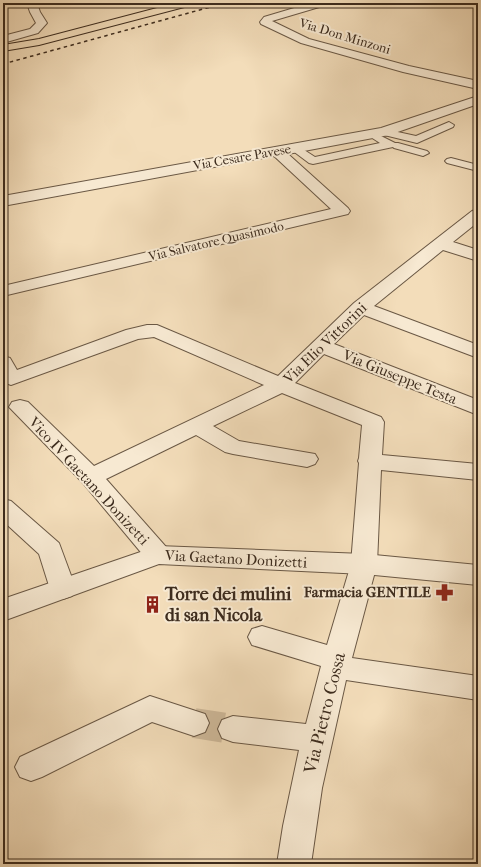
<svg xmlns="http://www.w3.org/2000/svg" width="481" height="867" viewBox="0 0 481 867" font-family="'IM FELL French Canon',serif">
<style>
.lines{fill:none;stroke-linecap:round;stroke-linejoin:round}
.pedestrian-tunnel{stroke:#cfba9b;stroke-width:30;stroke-dasharray:30 15;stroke-linecap:butt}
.service-casing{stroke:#6a5845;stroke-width:2}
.pedestrian-casing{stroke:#6a5845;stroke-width:2}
.minor-casing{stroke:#6a5845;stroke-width:2}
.tertiary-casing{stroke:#6a5845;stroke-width:2}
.primary-casing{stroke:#3d2c1e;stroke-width:2}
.service{fill:#f7e9d2;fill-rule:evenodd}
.pedestrian{fill:#f7e9d2;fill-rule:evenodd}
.minor{fill:#f7e9d2;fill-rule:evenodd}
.tertiary{fill:#f7e9d2;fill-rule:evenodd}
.primary{fill:#f3ddba;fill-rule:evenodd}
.rail{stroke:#3d2c1e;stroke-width:1.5;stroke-dasharray:3.5 3.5;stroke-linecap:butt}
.labels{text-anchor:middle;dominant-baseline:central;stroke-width:4;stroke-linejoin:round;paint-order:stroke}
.far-street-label{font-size:13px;fill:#3d2c1e;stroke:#f7e9d2}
.street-label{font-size:15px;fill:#3d2c1e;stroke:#f7e9d2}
.poi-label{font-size:15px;font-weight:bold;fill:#3d2c1e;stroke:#f7e9d2;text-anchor:end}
.near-poi-label{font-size:18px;font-weight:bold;fill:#3d2c1e;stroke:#f7e9d2;text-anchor:start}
.near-street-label{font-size:18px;fill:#3d2c1e;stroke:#f7e9d2}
</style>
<rect width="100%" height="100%" fill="#f3ddba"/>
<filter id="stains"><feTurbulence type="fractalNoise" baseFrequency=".005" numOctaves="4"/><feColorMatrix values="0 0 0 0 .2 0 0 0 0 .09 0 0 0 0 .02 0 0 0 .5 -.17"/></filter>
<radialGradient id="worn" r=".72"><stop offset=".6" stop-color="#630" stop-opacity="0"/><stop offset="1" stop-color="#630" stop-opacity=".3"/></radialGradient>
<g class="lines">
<polyline class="pedestrian-tunnel" points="194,723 233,729"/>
<defs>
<g id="service">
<polygon points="449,122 454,125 453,127 417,143 380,134 379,132 384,129 416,136"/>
<polygon points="371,131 395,143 398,143 427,151 429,153 423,156 394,148 393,147 313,164 309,163 289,148 290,146 298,146 315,157 380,143 366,134 367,132"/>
<polygon points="451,158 478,165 478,171 447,163 445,161 447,159"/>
</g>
<g id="pedestrian">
<polygon points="364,554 373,557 377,564 352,658 478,676 478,700 346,680 322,788 311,864 277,864 283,826 299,750 233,742 222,738 218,729 222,720 233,716 306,724 321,666 252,645 248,637 252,629 262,626 327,645 351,564 355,557"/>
<polygon points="150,696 205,714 209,723 205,732 194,736 152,722 42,777 31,781 20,777 15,767 20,757"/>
</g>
<g id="minor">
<polygon points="27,3 37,3 40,12 47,23 38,33 3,43 3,36 30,29 36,23 30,12"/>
<polygon points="311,3 327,3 326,5 272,21 309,39 409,66 478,81 478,89 403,72 301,43 261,24 260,22 264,17"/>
<polygon points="478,96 478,104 389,135 288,154 348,208 350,211 348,214 3,296 3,286 331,209 274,156 3,206 3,196 381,128"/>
<polygon points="478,209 478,222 453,242 478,250 478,261 443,250 374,306 478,345 478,358 364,315 334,344 478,400 478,415 324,354 295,383 381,417 384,422 382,455 478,464 478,480 381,470 377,564 373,571 364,574 355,571 351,564 359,463 358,461 359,458 362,425 282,393 213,426 239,441 315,454 318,459 315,464 307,467 233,454 225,452 196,435 106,479 167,548 171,555 167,562 158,564 149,562 83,483 9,407 12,402 20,400 28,402 94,466 264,385 154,337 138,339 11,385 3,382 3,356 10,358 17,370 126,330 147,325 157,325 278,376 354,303 472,211"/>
<polygon points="3,499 11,501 59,543 76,589 72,596 63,599 54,596 50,589 39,554 3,521"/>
</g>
<polygon id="tertiary" points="158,546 364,554 478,565 478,585 364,574 159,564 3,621 3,599"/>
<polygon id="primary" points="176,3 193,3 192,5 39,45 3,51 3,45 39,39"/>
</defs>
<use href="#service" class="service-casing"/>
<use href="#pedestrian" class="pedestrian-casing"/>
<use href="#minor" class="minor-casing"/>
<use href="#tertiary" class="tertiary-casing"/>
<use href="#primary" class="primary-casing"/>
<use href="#service" class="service"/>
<use href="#pedestrian" class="pedestrian"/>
<use href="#minor" class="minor"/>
<use href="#tertiary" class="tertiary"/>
<use href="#primary" class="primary"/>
<polyline class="rail" points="3,64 225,3"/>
</g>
<defs>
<symbol id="pharmacy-bare" viewBox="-9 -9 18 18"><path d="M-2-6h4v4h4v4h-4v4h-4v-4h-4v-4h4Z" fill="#8f2418" stroke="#f7e9d2" stroke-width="2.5" paint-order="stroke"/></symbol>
<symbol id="building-bare" viewBox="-9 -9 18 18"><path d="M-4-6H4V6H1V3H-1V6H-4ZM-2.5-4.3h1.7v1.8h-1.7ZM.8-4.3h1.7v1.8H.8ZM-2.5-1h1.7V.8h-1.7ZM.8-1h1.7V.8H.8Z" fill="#8f2418" stroke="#f7e9d2" stroke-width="2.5" paint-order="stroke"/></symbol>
</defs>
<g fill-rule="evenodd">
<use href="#pharmacy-bare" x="432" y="580" width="25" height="25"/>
<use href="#building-bare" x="140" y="592" width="25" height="25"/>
</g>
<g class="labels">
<g class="far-street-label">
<text transform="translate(345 36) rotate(17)">Via Don Minzoni</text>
<text transform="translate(242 157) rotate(-10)">Via Cesare Pavese</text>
<text transform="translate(216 241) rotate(-13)">Via Salvatore Quasimodo</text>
</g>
<g class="street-label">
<text transform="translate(325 343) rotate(-44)">Via Elio Vittorini</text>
<text transform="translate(400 377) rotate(22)">Via Giuseppe Testa</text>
<text transform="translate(89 481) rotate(47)">Vico IV Gaetano Donizetti</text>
<text transform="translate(236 559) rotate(3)">Via Gaetano Donizetti</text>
</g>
<g class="poi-label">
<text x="431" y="592">Farmacia GENTILE</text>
</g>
<g class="near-poi-label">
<text x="165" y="594">Torre dei mulini<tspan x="165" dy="21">di san Nicola</tspan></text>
</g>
<g class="near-street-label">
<text transform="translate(325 713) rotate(-76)">Via Pietro Cossa</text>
</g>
</g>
<rect width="481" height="867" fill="none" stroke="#f3ddba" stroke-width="16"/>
<rect x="4" y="4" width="473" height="859" fill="none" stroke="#3d2c1e" stroke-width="2"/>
<rect x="8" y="8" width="465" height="851" fill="none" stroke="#3d2c1e"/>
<rect width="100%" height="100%" filter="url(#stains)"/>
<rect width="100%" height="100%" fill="url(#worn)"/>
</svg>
